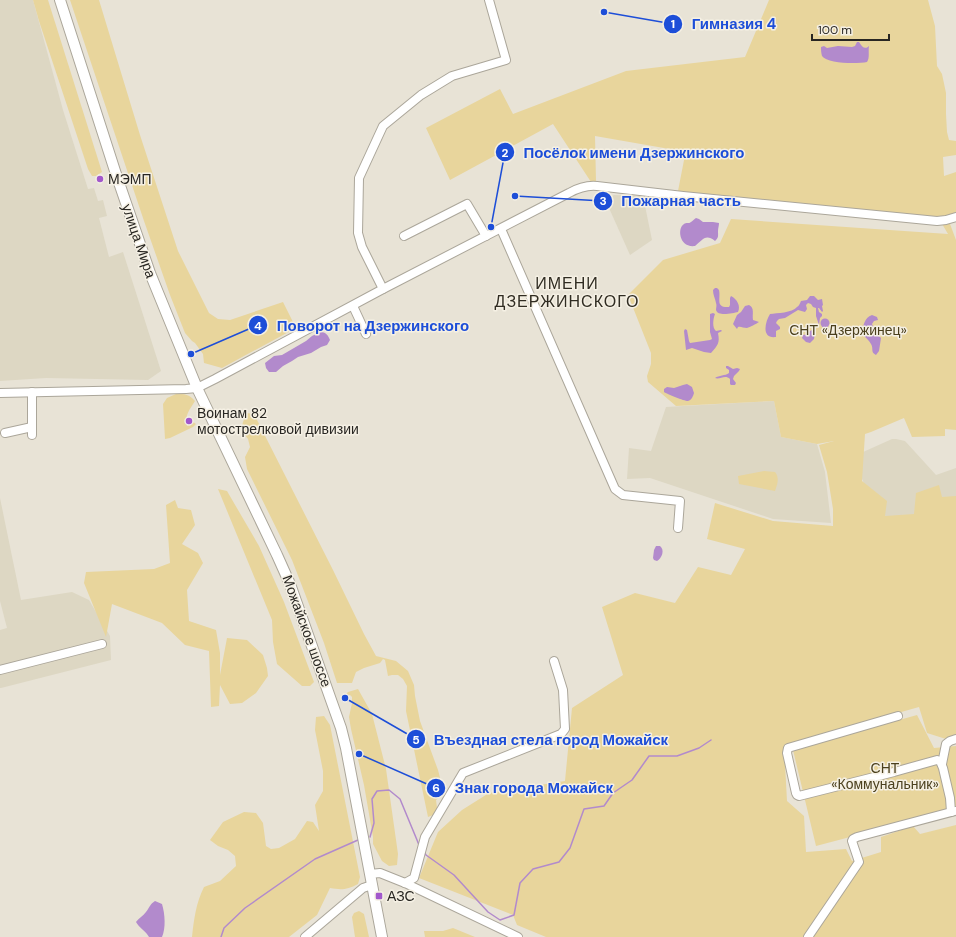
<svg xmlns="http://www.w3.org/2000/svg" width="956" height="937" viewBox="0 0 956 937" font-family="'DM Sans',sans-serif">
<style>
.built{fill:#ddd7c3}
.green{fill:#e8d59c}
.water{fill:#b28acc}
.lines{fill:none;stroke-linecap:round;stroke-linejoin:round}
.stream{stroke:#b28acc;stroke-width:1.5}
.minor-casing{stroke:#aba69a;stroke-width:10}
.major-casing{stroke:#aba69a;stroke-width:12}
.minor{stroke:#fff;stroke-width:8}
.major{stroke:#fff;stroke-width:10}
.poi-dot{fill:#a258cc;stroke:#f5f0e4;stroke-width:1.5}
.labels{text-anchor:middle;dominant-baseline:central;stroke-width:3;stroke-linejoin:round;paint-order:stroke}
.poi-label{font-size:14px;fill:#282622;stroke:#f5f0e4;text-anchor:start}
.street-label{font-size:14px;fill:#282622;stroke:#f5f0e4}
.park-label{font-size:14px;fill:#4b401d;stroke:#f5f0e4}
.quarter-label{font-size:16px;letter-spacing:1px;fill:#302c22;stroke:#f5f0e4}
.leader{fill:none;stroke:#1d4ed8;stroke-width:1.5}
.callout-dot{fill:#1d4ed8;stroke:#f5f0e4;stroke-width:1.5}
.mark-label{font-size:12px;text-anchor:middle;font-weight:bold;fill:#fff}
.callout-label{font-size:15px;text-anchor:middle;font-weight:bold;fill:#1d4ed8;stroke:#f5f0e4;stroke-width:3;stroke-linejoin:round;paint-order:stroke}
</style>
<rect width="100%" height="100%" fill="#e8e3d6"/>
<g class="built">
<polygon points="0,0 33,0 63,110 88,189 94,188 98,201 103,200 107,216 99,218 109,257 123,252 161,371 148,380 46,378 0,381"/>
<polygon points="614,195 643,196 652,240 630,255 605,199"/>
<polygon points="774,401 781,437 817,444 825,472 831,523 773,519 650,478 627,479 629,448 651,451 666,407"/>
<polygon points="892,439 896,439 905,441 936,475 956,468 956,497 884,527 852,457"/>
<polygon points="0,498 21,600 72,592 89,600 110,636 111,660 1,688 0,688 0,630 7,628 0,601"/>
</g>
<g class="green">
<polygon points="33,0 48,0 102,172 96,176 92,176 88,169 39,21"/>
<polygon points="70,0 99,0 140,135 178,251 209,313 218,319 230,320 283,302 296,328 222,368 204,363 203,354 195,343 192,341 185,333 170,295 144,221"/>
<polygon points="769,0 928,0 935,26 937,66 942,74 946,93 946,114 947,132 949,140 956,141 956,155 943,157 944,176 956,172 956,212 947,216 956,240 956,430 945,429 945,436 912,437 904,418 871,432 865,434 862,481 887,501 885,516 914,514 916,493 939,485 942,497 956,496 956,737 946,739 927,733 919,707 784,745 787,801 804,816 806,852 846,849 852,861 881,852 881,837 913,826 920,834 956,825 956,937 546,937 517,925 513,915 419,878 438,832 462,810 489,793 565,781 572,708 623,675 602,607 635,593 675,603 698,567 731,575 745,549 707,539 715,503 773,521 833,526 833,509 827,472 819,445 834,441 817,444 781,437 774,401 676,406 648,382 647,376 651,364 651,353 628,295 663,260 720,243 731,219 948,234 938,217 763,200 678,191 685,155 681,151 595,136 596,181 591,182 553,124 450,180 426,128 500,89 513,114 626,71 745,57"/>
<path d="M 176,394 C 185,394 189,394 195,401 C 190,409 184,416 187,426 L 193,422 L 196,424 L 193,427 L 170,438 L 165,439 L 163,404 L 167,398 Z"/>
<polygon points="247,413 254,414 333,570 364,634 376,656 396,661 408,671 414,685 415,696 420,721 438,770 444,793 436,800 437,808 433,815 428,817 406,711 407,686 403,679 398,675 392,675 388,676 385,660 383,659 380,663 364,668 356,672 352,683 337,683 324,643 292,560 247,469 245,457 250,447 248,439 241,430 243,422"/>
<path d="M 764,471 L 775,472 C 780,478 777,485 775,491 L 739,484 L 738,476 Z"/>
<polygon points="218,489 227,491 259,546 284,602 314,682 310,686 302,686 277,664 273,642 272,620"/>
<polygon points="175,500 178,508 191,510 195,525 182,544 198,553 203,563 187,590 189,621 216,630 220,653 220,675 227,638 247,640 263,655 267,668 268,676 256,693 242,703 230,704 220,685 219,706 211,707 209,651 185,645 162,623 112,604 106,637 84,583 86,572 154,569 170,563 166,505"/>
<polygon points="358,689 372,714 386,769 398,854 397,865 389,866 382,861 373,844 373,837 364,785 351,729 349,717 352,703 352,697 350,695 345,695 348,692"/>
<polygon points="917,715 934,748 956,746 956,809 816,846 793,750"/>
<path d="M 324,716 L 330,725 L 360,877 L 358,884 C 347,890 341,890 330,888 L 317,915 L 289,937 L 192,937 C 194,919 196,903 204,887 L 220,881 L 236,866 L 235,856 L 228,850 L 218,846 L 210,840 L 223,822 L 244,812 L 256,813 L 263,823 L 266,846 L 271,849 L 279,848 L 295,839 L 307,821 L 313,822 L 319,831 L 315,805 L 323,791 L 323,771 L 315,730 L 316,717 Z"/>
<polygon points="359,911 364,914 369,937 355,937 352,917 354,913"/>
<polygon points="453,928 475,937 425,937 424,931 443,931"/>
</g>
<g class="water">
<path d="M 857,42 L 859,42 C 862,47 865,50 869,46 C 868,51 870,58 867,62 C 858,64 827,64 822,56 C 821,53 821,49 821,47 L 824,46 L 827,48 L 838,46 L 852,47 L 855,46 Z"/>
<path d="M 696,218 L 699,219 L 703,222 L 713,222 L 719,223 C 719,226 718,228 718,231 C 718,236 719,237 715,241 C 705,233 702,241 695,246 C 679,248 677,228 684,224 C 686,222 689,224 691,222 C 693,221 694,219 696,218 Z"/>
<path d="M 715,288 L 717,288 L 719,290 C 721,299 715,308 729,307 L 730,305 L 730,298 L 731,296 C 737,299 741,306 738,312 C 733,313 718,317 716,310 C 716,308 717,305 716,303 C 715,298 713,295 713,290 Z"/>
<path d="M 810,296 L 814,296 L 818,300 L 822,299 L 823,305 L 822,306 L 823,311 L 822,312 L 819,308 L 818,308 L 819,312 L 822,314 L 822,316 L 820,318 L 819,325 L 816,316 L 816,308 L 813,307 L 811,304 L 808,303 L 806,305 L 807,309 L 805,312 L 798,310 L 785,318 L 779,319 L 777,321 L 776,323 L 780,327 L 780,329 L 776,331 L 776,337 C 761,339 765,322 770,314 C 777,313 792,313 797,307 C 799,306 800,303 801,301 L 807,300 Z"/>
<path d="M 749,305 C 755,308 752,314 753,320 L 759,322 C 756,324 750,327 747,328 C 743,328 741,326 738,327 L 737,329 L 733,324 L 737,315 L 741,312 L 745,306 Z"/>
<path d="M 713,313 L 715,314 C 713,319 712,328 716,331 L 721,330 L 722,331 L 718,333 C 720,343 718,345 711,353 L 704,352 L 692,348 L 686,350 L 684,331 L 685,329 L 687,330 L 689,341 L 690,343 L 710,340 L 712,339 L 710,332 L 710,314 Z"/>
<path d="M 872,315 L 877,317 L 878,320 L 874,321 L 872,324 L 876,334 L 880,337 L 881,338 L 879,351 L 876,355 C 870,352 874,349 871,344 C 869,340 865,337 862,334 C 863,326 864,318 872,315 Z"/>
<circle cx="825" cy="323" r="4.5"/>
<polygon points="812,330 815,333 814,339 810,343 806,342 802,338 803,335 808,334 810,331"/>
<path d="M 320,332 C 326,332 328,335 330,340 L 327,345 L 321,347 L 311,353 L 298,357 L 292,361 L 283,366 L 276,372 L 269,372 L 266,368 L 265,363 L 274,356 L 282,355 L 306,341 L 312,336 Z"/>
<path d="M 726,366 L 728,366 L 733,369 L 737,368 L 740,369 L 739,371 L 734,376 L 733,379 L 736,383 L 735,385 L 731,385 L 730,384 L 730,379 C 725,374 720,380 715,378 C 719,375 725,376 729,373 L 729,370 L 726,368 Z"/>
<path d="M 687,384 L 692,387 L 694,393 C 693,396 692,400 688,401 C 684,401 667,394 664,392 L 664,389 L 667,387 L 674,388 L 683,385 Z"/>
<path d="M 656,546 L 660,546 C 665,550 662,558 657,561 L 654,560 L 653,558 L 654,550 Z"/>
<path d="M 155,901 L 162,904 C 165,914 166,928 162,937 L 149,937 C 146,931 139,928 136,922 C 139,918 143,916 146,912 C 150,907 150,904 155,901 Z"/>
</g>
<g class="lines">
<g class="stream">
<polyline points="370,837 374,823 372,799 377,791 389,790 400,799 417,840 419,845"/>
<polyline points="424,851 426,855 454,875 488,912 500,920 514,915 520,883 533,869 559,862 570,848 584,809 604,806 613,793 632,780 649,756 677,756 699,748 711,740"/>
<polyline points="221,937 224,928 245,908 315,859 358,840"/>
</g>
<defs>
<g id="minor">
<polyline points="501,229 615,489 623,495 680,501 678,528"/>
<polyline points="404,236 467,204 486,236"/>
<polyline points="383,289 362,247 358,233 359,178 383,126 421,95 452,76 506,60 489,0"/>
<polyline points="353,306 366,334"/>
<polyline points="32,392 32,435"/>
<path d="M 0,393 L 186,389 L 197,388 L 215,379 L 383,289 L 569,193 C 578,188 587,185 597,186 L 683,196 L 937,221 L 946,220 L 956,217"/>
<polyline points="5,433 32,427"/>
<polyline points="0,670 102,644"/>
<polyline points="898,716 788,748 787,753 796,793 797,795 799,796 894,772 937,760 940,761 943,768 950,798 951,812"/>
<polyline points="942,764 946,744 950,741 956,739"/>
<polyline points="370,874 380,873 405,883 518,937"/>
<polyline points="405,883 414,878 425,837 463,773 561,734 565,729 563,690 554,661"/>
<polyline points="305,937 363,888 372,885"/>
<polyline points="808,937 859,862 852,841 853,839 857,837 955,811"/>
</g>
<polyline id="major" points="60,0 115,171 150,273 197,388 277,555 290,584 331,700 341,728 346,748 382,937"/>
</defs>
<use href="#minor" class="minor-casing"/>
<use href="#major" class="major-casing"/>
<use href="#minor" class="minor"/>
<use href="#major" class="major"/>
</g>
<g class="poi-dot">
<circle cx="100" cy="179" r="4"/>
<circle cx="189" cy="421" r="4"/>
<rect x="375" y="892" width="8" height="8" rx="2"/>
</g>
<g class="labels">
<g class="poi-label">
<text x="108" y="179">МЭМП</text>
<text x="197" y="413">Воинам 82<tspan x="197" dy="16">мотострелковой дивизии</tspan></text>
<text x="387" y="896">АЗС</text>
</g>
<g class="street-label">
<text transform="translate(139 241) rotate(71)">улица Мира</text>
<text transform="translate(307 631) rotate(70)">Можайское шоссе</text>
</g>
<g class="park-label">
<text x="848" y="330">СНТ «Дзержинец»</text>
<text x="885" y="768">СНТ<tspan x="885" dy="16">«Коммунальник»</tspan></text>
</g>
<g class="quarter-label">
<text x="567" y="283">ИМЕНИ<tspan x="567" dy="18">ДЗЕРЖИНСКОГО</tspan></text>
</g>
</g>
<path class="leader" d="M604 12L673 24M491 227L505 152M515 196L603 201M191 354L258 325M345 698L416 739M359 754L436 788"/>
<g class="callout-dot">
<circle cx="604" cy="12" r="4"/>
<circle cx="491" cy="227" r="4"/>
<circle cx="515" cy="196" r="4"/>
<circle cx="191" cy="354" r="4"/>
<circle cx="345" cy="698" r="4"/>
<circle cx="359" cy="754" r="4"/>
<circle cx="673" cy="24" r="10"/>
<circle cx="505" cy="152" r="10"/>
<circle cx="603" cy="201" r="10"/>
<circle cx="258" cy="325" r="10"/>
<circle cx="416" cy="739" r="10"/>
<circle cx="436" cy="788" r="10"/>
</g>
<g class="mark-label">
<text x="673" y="28">1</text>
<text x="505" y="157">2</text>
<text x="603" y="205">3</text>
<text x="258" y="330">4</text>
<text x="416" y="744">5</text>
<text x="436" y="792">6</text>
</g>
<g class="callout-label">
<text x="734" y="29">Гимназия 4</text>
<text x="634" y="158">Посёлок имени Дзержинского</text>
<text x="681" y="206">Пожарная часть</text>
<text x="373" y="331">Поворот на Дзержинского</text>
<text x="551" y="745">Въездная стела город Можайск</text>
<text x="534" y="793">Знак города Можайск</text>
</g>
<path d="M812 34v6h77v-6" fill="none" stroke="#282622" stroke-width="2"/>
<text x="818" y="34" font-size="12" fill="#282622" stroke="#f5f0e4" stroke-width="3" paint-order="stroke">100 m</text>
</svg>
